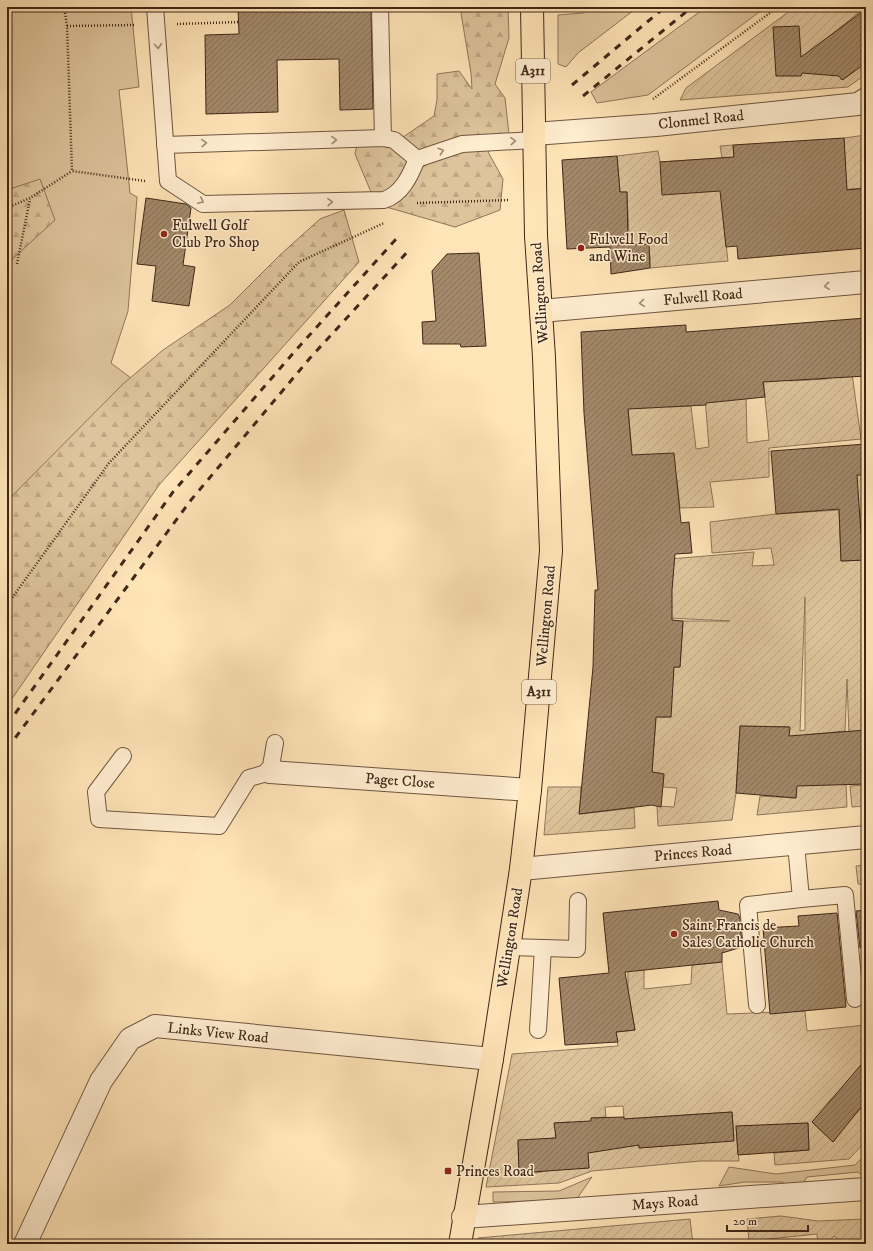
<svg xmlns="http://www.w3.org/2000/svg" width="873" height="1251" viewBox="0 0 873 1251" font-family="'IM FELL DW Pica',serif">
<style>
.grass{fill:#dec49c;stroke:#8e765a}
.forest{fill:url(#forest-firs);stroke:#8e765a}
.garden{fill:url(#garden-furrows);stroke:#8e765a;fill-rule:evenodd}
.building{fill:url(#building-hatch);stroke:#3f2717}
.lines{fill:none;stroke-linecap:round;stroke-linejoin:round}
.lane-casing{stroke:#6f563f;stroke-width:18}
.street-casing{stroke:#6f563f;stroke-width:24}
.primary-casing{stroke:#3f2717;stroke-width:24}
.path{stroke:#3f2717;stroke-width:2.5;stroke-dasharray:1 2;stroke-linecap:butt}
.lane{stroke:#ffedd0;stroke-width:16}
.street{stroke:#ffedd0;stroke-width:22}
.primary{stroke:#ffe4b7;stroke-width:22}
.rail{stroke:#3f2717;stroke-width:3;stroke-dasharray:7 7;stroke-linecap:butt}
.oneway{stroke:#9f8a74}
.poi-dot{fill:#8f2418;stroke:#ffedd0;stroke-width:1.5}
.labels{text-anchor:middle;dominant-baseline:central;stroke-width:3;stroke-linejoin:round;paint-order:stroke}
.shield{fill:#ffedd0;stroke:#79624e;stroke-width:1}
.shield-label{font-size:14px;font-weight:bold;fill:#3f2717}
.street-label{font-size:15px;fill:#3f2717;stroke:#ffedd0}
.poi-label{font-size:15px;fill:#3f2717;stroke:#ffedd0;text-anchor:start}
</style>
<defs>
<pattern id="forest-firs" width="22" height="20" patternUnits="userSpaceOnUse"><rect width="22" height="20" fill="#dec49c"/><path d="M5 1l3.5 6h-7zM16 11l3.5 6h-7z" fill="#c0a886"/></pattern>
<pattern id="garden-furrows" width="10" height="10" patternUnits="userSpaceOnUse"><rect width="10" height="10" fill="#dec49c"/><path d="M-1 1l2-2M0 10L10 0M9 11l2-2" fill="none" stroke="#c0a886"/></pattern>
<pattern id="building-hatch" width="6" height="6" patternUnits="userSpaceOnUse"><rect width="6" height="6" fill="#a3896a"/><path d="M-1 1l2-2M0 6l6-6M5 7l2-2" fill="none" stroke="#867056"/></pattern>
</defs>
<rect width="100%" height="100%" fill="#ffe4b7"/>
<filter id="stains"><feTurbulence type="fractalNoise" baseFrequency=".005" numOctaves="4"/><feColorMatrix values="0 0 0 0 .2 0 0 0 0 .09 0 0 0 0 .02 0 0 0 .5 -.17"/></filter>
<radialGradient id="worn" r=".72"><stop offset=".6" stop-color="#630" stop-opacity="0"/><stop offset="1" stop-color="#630" stop-opacity=".3"/></radialGradient>
<g class="grass">
<polygon points="7,7 131,7 139,87 119,90 130,193 137,197 128,311 111,363 139,384 7,556"/>
<polygon points="591,7 638,7 578,53 566,67 558,64 558,15 583,13"/>
<polygon points="706,7 766,7 648,95 597,103 591,92"/>
<polygon points="866,1154 866,1178 858,1172 807,1177 801,1187 789,1188 783,1182 745,1182 719,1186 729,1167 776,1174 855,1165"/>
<polygon points="592,1177 576,1200 493,1202 493,1192 559,1191"/>
</g>
<g class="forest">
<polygon points="460,7 508,7 509,38 495,84 505,98 509,134 488,152 503,179 500,210 455,227 376,204 355,154 358,139 374,136 387,148 434,116 437,100 437,74 459,71 472,89 471,73"/>
<polygon points="40,179 55,220 7,264 7,190"/>
<polygon points="344,210 359,262 159,485 7,706 7,501 123,384 163,350 230,305 280,255 320,219"/>
</g>
<g class="garden">
<polygon points="795,7 866,7 817,46 843,80 866,62 866,74 848,87 680,100 686,88"/>
<polygon points="866,135 866,188 835,190 723,217 728,261 650,268 650,255 630,258 627,192 620,192 617,156 658,151 660,162 722,158 720,146 733,145 735,168 845,161 844,138"/>
<polygon points="788,359 790,381 827,379 826,368 851,366 861,439 769,448 769,477 710,482 714,507 680,508 677,479 659,481 632,455 627,395 666,369 668,407 691,406 696,449 709,447 705,398 746,394 747,443 769,440 763,377"/>
<polygon points="866,474 866,532 862,532 860,511 844,508 842,475"/>
<path d="M 839,510 L 841,561 L 866,560 L 866,732 L 849,735 L 847,679 L 845,731 L 805,735 L 807,785 L 846,784 L 847,807 L 757,815 L 760,796 L 796,798 L 798,750 L 789,749 L 789,727 L 740,726 L 736,793 L 732,820 L 658,826 L 657,806 L 674,807 L 677,788 L 663,787 L 664,774 L 652,772 L 656,717 L 671,717 L 659,667 L 680,667 L 683,621 L 730,621 L 669,618 L 633,562 L 754,552 L 752,566 L 774,565 L 771,548 L 712,553 L 710,522 L 776,514 ZM 805,597 L 805,730 L 800,731 Z"/>
<polygon points="866,785 866,806 852,807 850,786"/>
<polygon points="548,787 581,787 580,814 634,808 635,828 544,835"/>
<polygon points="866,865 866,884 858,884 856,866"/>
<path d="M 722,962 L 727,1014 L 805,1011 L 807,1031 L 866,1025 L 866,1079 L 835,1096 L 812,1122 L 833,1142 L 866,1101 L 866,1141 L 849,1159 L 775,1165 L 774,1153 L 809,1150 L 808,1123 L 736,1127 L 739,1161 L 700,1161 L 592,1171 L 559,1183 L 486,1187 L 512,1054 L 618,1046 L 616,1032 L 635,1030 L 628,991 L 628,971 L 644,970 L 644,989 L 691,984 L 692,965 ZM 623,1106 L 624,1119 L 732,1112 L 734,1140 L 639,1148 L 639,1145 L 593,1150 L 591,1118 L 606,1117 L 605,1107 ZM 570,1122 L 586,1138 L 589,1168 L 544,1168 L 542,1172 L 519,1173 L 518,1141 L 556,1138 L 555,1123 Z"/>
<polygon points="781,1216 818,1221 865,1219 866,1244 852,1244 849,1242 844,1244 834,1236 827,1244 818,1244 817,1234 749,1241 747,1219"/>
<polygon points="690,1219 693,1244 477,1244 478,1238"/>
</g>
<g class="building">
<polygon points="238,7 371,7 373,109 340,110 339,59 277,60 278,112 206,114 205,35 239,34"/>
<polygon points="866,9 866,63 842,80 839,76 802,73 801,76 776,76 773,27 799,26 801,57"/>
<polygon points="844,138 847,190 866,188 866,248 738,259 737,246 726,247 720,191 662,195 660,162 734,157 733,145"/>
<polygon points="617,156 620,192 627,192 628,245 649,244 650,268 611,274 610,247 567,249 562,160"/>
<polygon points="146,198 186,204 191,208 183,265 195,267 189,306 152,301 156,266 137,264"/>
<polygon points="479,253 486,346 461,347 460,344 423,344 422,322 436,321 432,271 447,254"/>
<polygon points="866,318 866,376 763,382 765,397 706,403 706,405 628,409 632,455 674,453 681,523 689,522 692,553 675,554 672,590 672,620 683,621 680,667 674,667 671,717 656,717 652,772 664,774 661,807 652,805 579,814 593,667 595,590 598,590 584,413 581,332 686,325 686,332"/>
<polygon points="866,444 866,475 857,475 861,534 866,534 866,560 841,561 839,509 776,514 771,451"/>
<polygon points="740,726 790,727 789,736 866,730 866,784 797,786 796,798 736,793"/>
<polygon points="718,901 719,910 738,914 740,918 742,947 722,953 722,962 625,972 635,1030 616,1032 618,1042 565,1045 559,978 609,973 603,913"/>
<polygon points="866,910 866,947 860,948 856,911"/>
<polygon points="837,913 846,1007 770,1014 763,928 799,926 798,916"/>
<polygon points="866,1059 866,1101 833,1142 812,1122"/>
<polygon points="732,1112 734,1141 639,1148 639,1145 588,1153 589,1168 519,1173 518,1140 556,1138 554,1123 591,1121 591,1118 624,1117 624,1119"/>
<polygon points="808,1123 809,1150 738,1155 736,1126"/>
</g>
<g class="lines">
<defs>
<g id="lane">
<path d="M 155,7 L 168,181 L 203,204 L 384,200 C 402,194 410,176 417,159 L 462,144 L 534,140"/>
<polyline points="380,7 383,138"/>
<polyline points="165,145 383,138 394,140 417,159"/>
<polyline points="123,756 96,792 99,819 219,826 249,778 270,772 275,743"/>
<polyline points="796,844 801,899 845,895 855,999"/>
<polyline points="510,947 577,949 578,901"/>
<polyline points="757,1005 748,905 801,899"/>
<polyline points="538,1030 543,948"/>
</g>
<g id="street">
<polyline points="534,134 656,125 858,104 866,99"/>
<polyline points="541,311 866,282"/>
<polyline points="270,772 530,790"/>
<polyline points="521,869 866,837"/>
<polyline points="463,1217 866,1189"/>
<polyline points="25,1244 101,1081 130,1039 155,1026 492,1059"/>
</g>
<polyline id="primary" points="460,1244 492,1059 521,869 530,790 551,551 544,357 536,236 532,7"/>
</defs>
<use href="#lane" class="lane-casing"/>
<use href="#street" class="street-casing"/>
<use href="#primary" class="primary-casing"/>
<g class="path">
<polyline points="64,7 67,26 72,171 145,181"/>
<polyline points="177,24 239,22"/>
<polyline points="67,26 134,25"/>
<polyline points="653,99 778,7"/>
<polyline points="417,203 510,200"/>
<polyline points="7,208 30,198 72,171"/>
<polyline points="17,264 30,199"/>
<polyline points="7,605 109,463 299,262 384,223"/>
</g>
<use href="#lane" class="lane"/>
<use href="#street" class="street"/>
<use href="#primary" class="primary"/>
<g class="rail">
<polyline points="572,85 665,7"/>
<polyline points="583,96 692,7"/>
<polyline points="7,725 173,492 296,350 397,238"/>
<polyline points="7,749 191,500 310,358 410,249"/>
</g>
</g>
<defs><path id="oneway-chevron" d="M-2-3.5L2.5 0L-2 3.5" fill="none" stroke-width="1.6" stroke-linecap="round" stroke-linejoin="round"/></defs>
<g class="oneway">
<use href="#oneway-chevron" transform="translate(158 46) rotate(86)"/>
<use href="#oneway-chevron" transform="translate(334 140) rotate(-2)"/>
<use href="#oneway-chevron" transform="translate(513 141) rotate(-3)"/>
<use href="#oneway-chevron" transform="translate(204 143) rotate(-2)"/>
<use href="#oneway-chevron" transform="translate(441 151) rotate(-18)"/>
<use href="#oneway-chevron" transform="translate(201 201) rotate(25)"/>
<use href="#oneway-chevron" transform="translate(330 202) rotate(-2)"/>
<use href="#oneway-chevron" transform="translate(827 286) rotate(175)"/>
<use href="#oneway-chevron" transform="translate(642 303) rotate(175)"/>
</g>
<g class="poi-dot">
<circle cx="164" cy="234" r="4"/>
<circle cx="581" cy="248" r="4"/>
<circle cx="674" cy="934" r="4"/>
<rect x="444" y="1167" width="8" height="8" rx="2"/>
</g>
<g class="labels">
<g class="shield">
<rect x="516" y="59" width="34" height="24" rx="3"/>
<rect x="522" y="680" width="34" height="24" rx="3"/>
</g>
<g class="shield-label">
<text x="533" y="71">A311</text>
<text x="539" y="692">A311</text>
</g>
<g class="street-label">
<text transform="translate(701 120) rotate(-6)">Clonmel Road</text>
<text transform="translate(540 293) rotate(-94)">Wellington Road</text>
<text transform="translate(703 297) rotate(-5)">Fulwell Road</text>
<text transform="translate(546 616) rotate(-85)">Wellington Road</text>
<text transform="translate(400 781) rotate(4)">Paget Close</text>
<text transform="translate(693 853) rotate(-5)">Princes Road</text>
<text transform="translate(510 938) rotate(-81)">Wellington Road</text>
<text transform="translate(218 1033) rotate(6)">Links View Road</text>
<text transform="translate(665 1203) rotate(-4)">Mays Road</text>
</g>
<g class="poi-label">
<text x="172" y="225">Fulwell Golf<tspan x="172" dy="17">Club Pro Shop</tspan></text>
<text x="589" y="239">Fulwell Food<tspan x="589" dy="17">and Wine</tspan></text>
<text x="682" y="925">Saint Francis de<tspan x="682" dy="17">Sales Catholic Church</tspan></text>
<text x="456" y="1171">Princes Road</text>
</g>
</g>
<rect width="873" height="1251" fill="none" stroke="#ffe4b7" stroke-width="24"/>
<rect x="8" y="8" width="857" height="1235" fill="none" stroke="#3f2717" stroke-width="2"/>
<rect x="12" y="12" width="849" height="1227" fill="none" stroke="#3f2717"/>
<path d="M727 1225v6h81v-6" fill="none" stroke="#3f2717" stroke-width="2"/>
<text x="733" y="1225" font-size="12" fill="#3f2717" stroke="#ffedd0" stroke-width="3" paint-order="stroke">20 m</text>
<rect width="100%" height="100%" filter="url(#stains)"/>
<rect width="100%" height="100%" fill="url(#worn)"/>
</svg>
